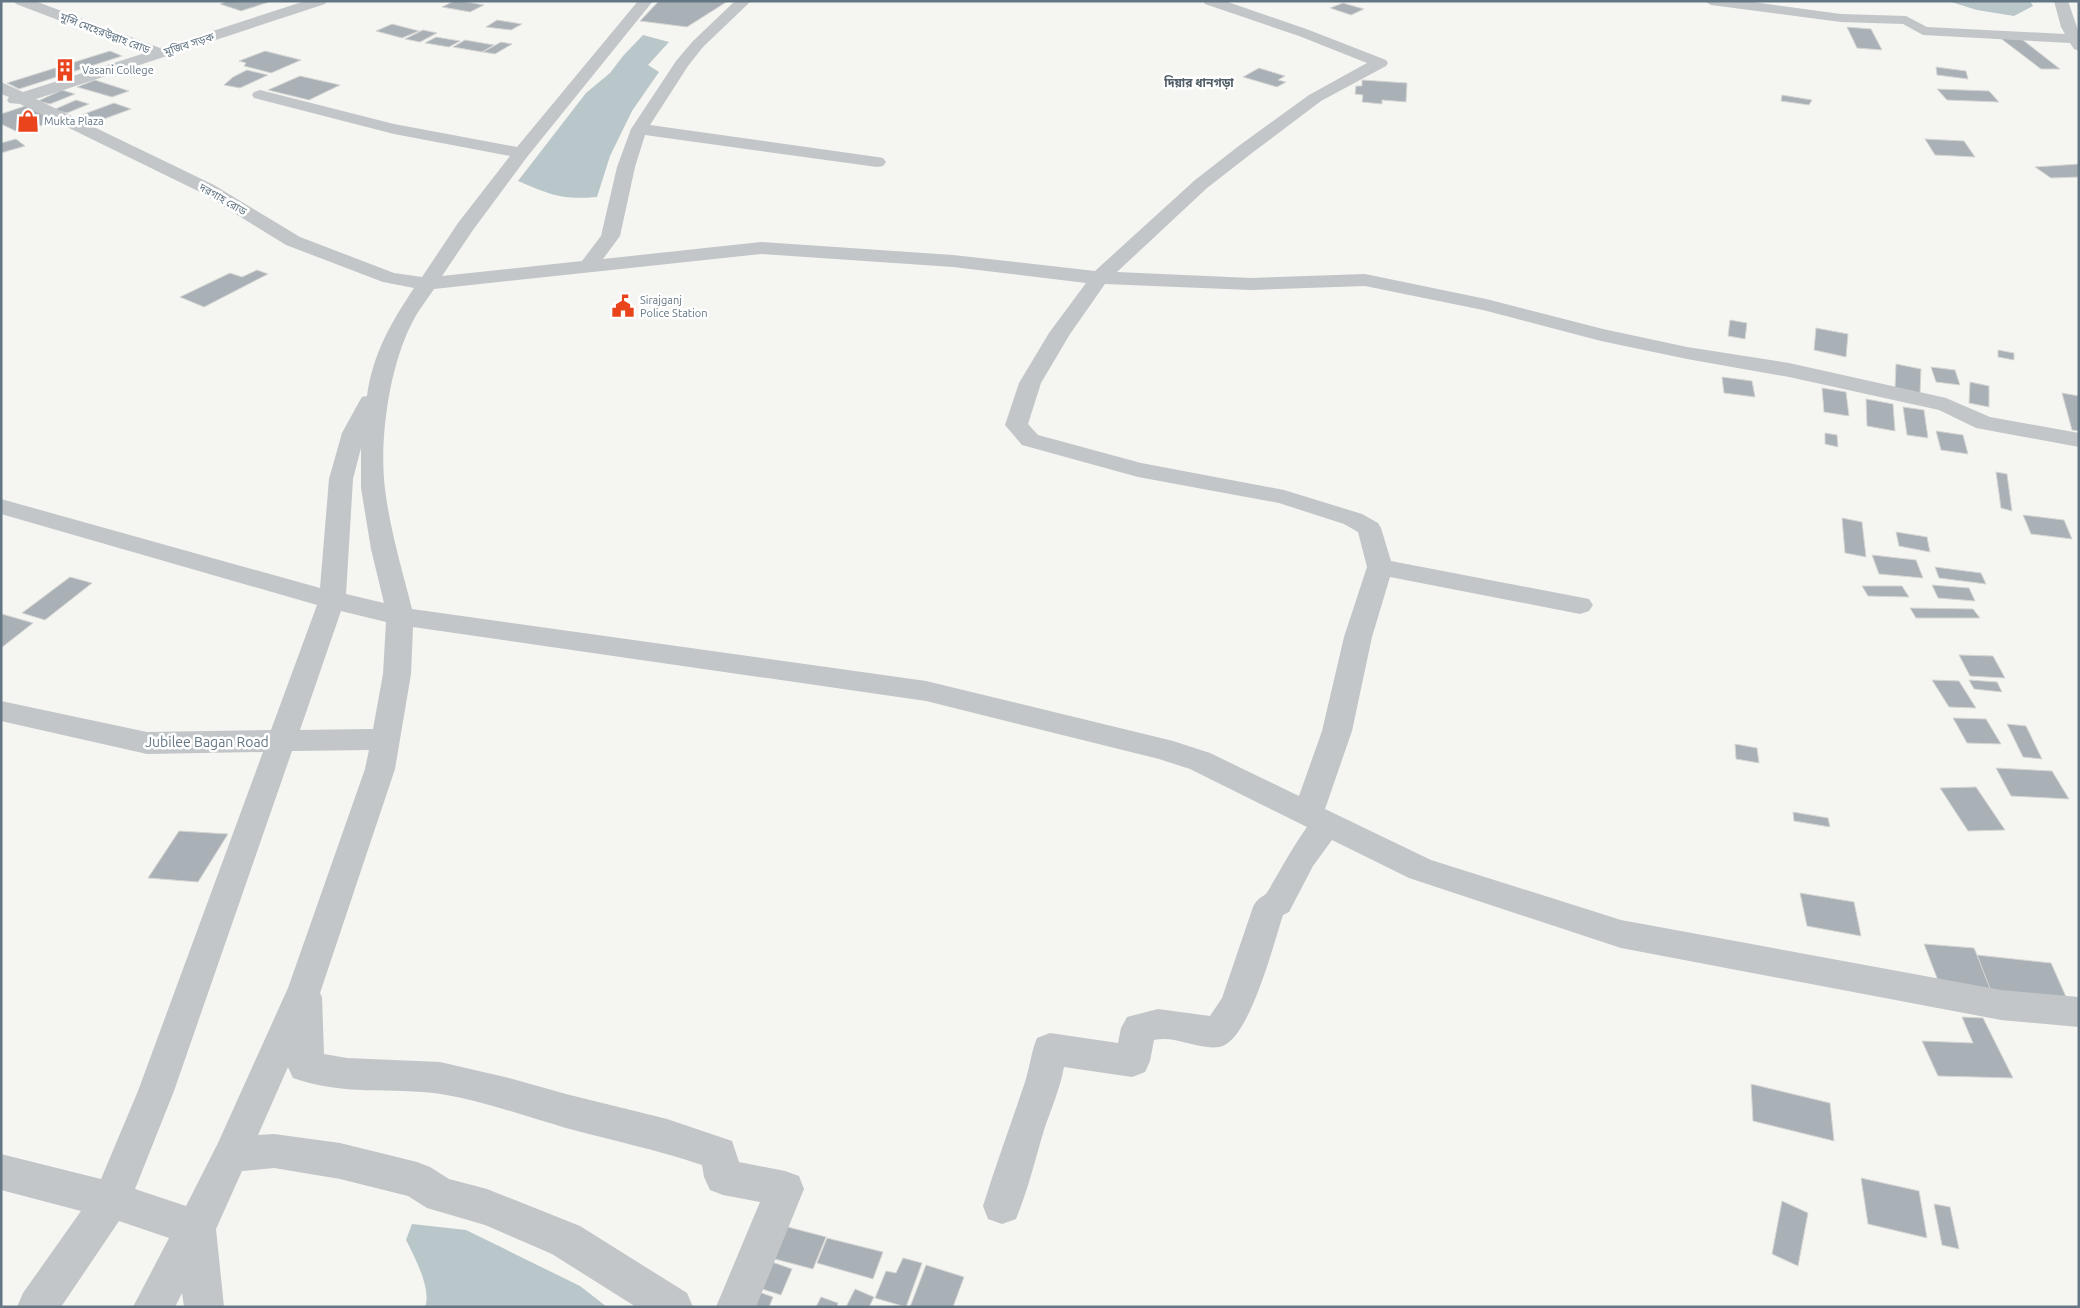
<svg xmlns="http://www.w3.org/2000/svg" width="2080" height="1308" viewBox="0 0 2080 1308" font-family="Ubuntu,'Noto Sans Bengali',sans-serif">
<style>
.water{fill:#b9c6ca}
.building{fill:#a9b1b7;stroke:#d6d6d4}
.lines{fill:none;stroke-linecap:round;stroke-linejoin:round}
.minor{fill:#c2c6c9;fill-rule:evenodd}
.labels{text-anchor:middle;dominant-baseline:central;stroke-width:5;stroke-linejoin:round;paint-order:stroke}
.far-street-label{font-size:11px;fill:#637684;stroke:#fff}
.far-poi-label{font-size:11px;fill:#637684;stroke:#fff;text-anchor:start}
.far-neighbourhood-label{font-size:12px;font-weight:bold;fill:#515f68;stroke:#fff}
.street-label{font-size:14px;fill:#637684;stroke:#fff}
</style>
<rect width="100%" height="100%" fill="#f5f5f1"/>
<g class="water">
<polygon points="1948,1 2030,1 2033,6 2014,16 1977,10"/>
<path d="M 643,35 L 669,42 L 648,65 L 659,72 L 632,111 L 610,156 L 597,197 C 562,200 551,195 518,181 L 586,93 L 610,73 L 623,56 Z"/>
<path d="M 412,1224 L 466,1230 L 580,1286 L 607,1307 L 425,1307 C 432,1289 414,1256 406,1240 Z"/>
</g>
<g class="building">
<polygon points="227,1 267,1 269,2 241,11 220,4"/>
<polygon points="454,1 461,1 484,5 470,12 442,7"/>
<polygon points="659,1 728,1 687,27 640,21"/>
<polygon points="1343,3 1364,9 1351,15 1330,8"/>
<polygon points="497,20 522,24 511,30 486,27"/>
<polygon points="392,24 419,31 402,38 376,31"/>
<polygon points="1847,27 1871,29 1882,50 1857,48"/>
<polygon points="423,30 437,33 420,42 405,39"/>
<polygon points="436,37 460,41 449,47 425,43"/>
<polygon points="1999,37 2019,37 2060,69 2041,69"/>
<polygon points="465,40 494,45 482,52 453,47"/>
<polygon points="501,42 512,44 495,54 483,52"/>
<polygon points="110,51 122,56 19,89 7,83"/>
<polygon points="265,51 301,60 271,73 244,66 246,63 239,61"/>
<polygon points="1936,67 1966,71 1968,79 1937,75"/>
<polygon points="1259,68 1285,76 1278,80 1286,82 1277,87 1243,77"/>
<polygon points="247,70 268,75 240,88 224,85 233,77"/>
<polygon points="300,76 340,85 309,100 268,90"/>
<polygon points="95,80 129,91 112,97 77,87"/>
<polygon points="1362,80 1407,83 1406,102 1382,100 1382,104 1362,102 1363,95 1355,94 1356,86 1362,86"/>
<polygon points="1937,89 1989,91 1999,102 1947,100"/>
<polygon points="62,90 75,94 50,104 38,101"/>
<polygon points="1782,95 1812,100 1809,105 1781,101"/>
<polygon points="76,100 89,104 67,113 53,110"/>
<polygon points="114,103 131,109 93,123 76,117"/>
<polygon points="28,105 63,118 20,133 1,124 1,114"/>
<polygon points="16,139 25,146 1,153 1,143"/>
<polygon points="1925,139 1964,141 1975,157 1935,155"/>
<polygon points="2079,164 2079,177 2051,178 2035,167"/>
<polygon points="257,270 268,274 204,307 180,297 230,273 242,277"/>
<polygon points="1730,320 1747,323 1745,339 1728,336"/>
<polygon points="1816,328 1848,334 1846,357 1814,350"/>
<polygon points="1998,350 2014,353 2014,360 1998,357"/>
<polygon points="1896,364 1921,369 1920,394 1895,389"/>
<polygon points="1931,367 1955,370 1960,385 1936,382"/>
<polygon points="1722,377 1752,381 1755,397 1724,393"/>
<polygon points="1970,382 1989,386 1989,407 1969,403"/>
<polygon points="1822,388 1846,392 1849,416 1824,412"/>
<polygon points="2062,393 2079,396 2079,431 2072,430"/>
<polygon points="1866,399 1893,404 1895,431 1867,426"/>
<polygon points="1903,407 1924,410 1928,438 1907,435"/>
<polygon points="1936,431 1963,435 1968,454 1941,450"/>
<polygon points="1825,433 1837,435 1838,447 1825,444"/>
<polygon points="1996,472 2007,474 2012,511 2001,508"/>
<polygon points="2023,515 2064,520 2072,539 2031,534"/>
<polygon points="1842,518 1862,522 1866,557 1845,553"/>
<polygon points="1896,532 1927,537 1930,552 1899,546"/>
<polygon points="1872,555 1916,560 1923,578 1879,574"/>
<polygon points="1935,567 1981,573 1986,584 1939,578"/>
<polygon points="70,577 92,583 45,620 22,613"/>
<polygon points="1932,585 1969,588 1975,601 1938,598"/>
<polygon points="1862,586 1902,586 1909,597 1868,596"/>
<polygon points="1910,608 1973,609 1980,618 1916,618"/>
<polygon points="2,614 33,623 1,648 1,615"/>
<polygon points="1959,655 1993,656 2005,678 1970,676"/>
<polygon points="1932,680 1959,681 1976,708 1949,707"/>
<polygon points="1969,680 1997,682 2002,692 1974,689"/>
<polygon points="1953,718 1986,719 2001,744 1967,743"/>
<polygon points="2007,724 2026,726 2042,759 2023,757"/>
<polygon points="1735,744 1757,748 1759,763 1736,759"/>
<polygon points="1996,768 2052,771 2069,799 2011,796"/>
<polygon points="1976,787 2005,830 1968,831 1940,788"/>
<polygon points="1793,812 1828,818 1830,827 1794,821"/>
<polygon points="179,831 228,834 198,882 148,878"/>
<polygon points="1800,893 1854,902 1861,936 1807,926"/>
<polygon points="1924,944 1974,948 1994,996 1942,991"/>
<polygon points="1977,955 2051,963 2067,999 1991,991"/>
<polygon points="1962,1017 1983,1018 2013,1078 1938,1076 1922,1041 1973,1043"/>
<polygon points="1751,1084 1830,1103 1834,1141 1753,1121"/>
<polygon points="1861,1178 1919,1191 1927,1238 1868,1224"/>
<polygon points="1782,1201 1808,1213 1798,1266 1772,1254"/>
<polygon points="1934,1204 1950,1207 1959,1249 1942,1245"/>
<polygon points="784,1226 826,1237 813,1269 771,1258"/>
<polygon points="827,1238 883,1252 873,1279 817,1263"/>
<polygon points="903,1258 922,1263 906,1307 875,1298 886,1271 896,1273"/>
<polygon points="769,1261 792,1269 781,1295 756,1287"/>
<polygon points="926,1265 964,1277 953,1307 910,1307"/>
<polygon points="855,1289 874,1297 869,1307 846,1307"/>
<polygon points="756,1291 773,1297 769,1307 748,1307"/>
<polygon points="821,1297 838,1303 837,1307 816,1307"/>
</g>
<g class="lines">
<g class="minor">
<path d="M 14,1 L 35,1 L 160,48 L 305,1 L 327,1 L 325,4 L 36,99 L 214,185 L 300,237 L 394,273 L 422,277 L 458,223 L 510,156 L 394,134 L 254,98 L 252,95 L 254,92 L 260,90 L 394,124 L 517,147 L 638,1 L 653,1 L 527,157 L 473,230 L 442,276 L 582,261 L 601,236 L 617,167 L 631,129 L 676,61 L 693,41 L 735,1 L 751,1 L 703,47 L 688,66 L 650,125 L 877,157 L 883,158 L 886,162 L 883,166 L 877,167 L 645,135 L 635,167 L 620,236 L 603,259 L 761,242 L 953,255 L 1095,271 L 1195,180 L 1240,145 L 1309,95 L 1367,63 L 1299,36 L 1205,4 L 1203,1 L 1225,1 L 1309,30 L 1386,60 L 1388,63 L 1386,66 L 1321,101 L 1252,153 L 1207,188 L 1117,272 L 1251,278 L 1365,274 L 1486,299 L 1603,329 L 1687,347 L 1789,363 L 1946,398 L 1990,417 L 2079,433 L 2079,447 L 1976,428 L 1939,410 L 1789,377 L 1687,359 L 1601,341 L 1483,310 L 1365,286 L 1251,290 L 1105,284 L 1070,334 L 1041,383 L 1028,424 L 1038,435 L 1141,463 L 1284,490 L 1362,514 L 1378,523 L 1381,528 L 1391,561 L 1589,599 L 1593,605 L 1589,611 L 1580,614 L 1390,577 L 1372,637 L 1352,731 L 1325,809 L 1431,860 L 1621,920 L 2001,990 L 2079,997 L 2079,1027 L 2001,1020 L 1621,948 L 1409,878 L 1332,840 L 1313,866 L 1289,912 L 1283,915 C 1274,942 1249,1043 1219,1047 C 1198,1050 1175,1035 1154,1040 L 1150,1061 L 1145,1072 L 1132,1077 L 1064,1067 C 1060,1089 1051,1109 1044,1130 C 1035,1160 1028,1190 1016,1219 L 1002,1224 L 988,1219 L 983,1206 C 996,1164 1011,1124 1025,1082 C 1030,1067 1031,1052 1037,1038 L 1050,1033 L 1118,1043 L 1121,1028 L 1127,1017 L 1158,1009 L 1210,1016 L 1222,998 L 1253,907 C 1259,895 1264,898 1268,891 C 1281,869 1292,848 1307,827 L 1190,769 L 1159,759 L 926,701 L 413,627 L 411,674 L 395,769 L 320,993 L 322,997 L 324,1054 L 347,1058 L 440,1062 L 509,1078 L 566,1094 L 667,1119 L 732,1141 L 739,1162 L 785,1171 L 799,1176 L 804,1189 L 756,1307 L 716,1307 L 760,1202 L 723,1195 L 710,1190 L 704,1177 L 702,1165 C 657,1150 611,1140 566,1128 C 525,1116 483,1101 441,1094 C 391,1087 342,1096 293,1078 L 288,1067 L 258,1135 L 274,1134 L 340,1143 L 417,1162 L 430,1167 L 449,1179 L 487,1189 L 580,1226 L 687,1293 L 693,1307 L 636,1307 L 552,1254 L 485,1225 L 427,1208 L 408,1196 L 340,1179 L 274,1168 L 242,1171 L 216,1229 L 224,1307 L 184,1307 L 182,1293 L 175,1307 L 133,1307 L 169,1238 L 119,1221 L 61,1307 L 17,1307 L 23,1293 L 81,1211 L 1,1190 L 1,1154 L 101,1179 L 138,1091 L 263,752 L 147,754 L 1,721 L 1,701 L 147,732 L 271,730 L 317,605 L 1,514 L 1,499 L 320,588 L 329,479 L 342,433 L 359,402 L 362,397 L 367,396 C 373,353 391,323 414,288 L 383,282 L 286,245 L 202,193 L 20,104 L 9,103 L 7,100 L 9,97 L 1,94 L 1,82 L 23,92 L 145,53 L 16,4 ZM 761,254 L 953,267 L 1086,283 L 1049,333 L 1019,383 L 1005,425 L 1022,445 L 1138,477 L 1279,503 L 1344,524 L 1358,532 L 1367,567 L 1344,637 L 1322,731 L 1299,796 L 1210,753 L 1173,741 L 926,681 L 412,609 C 402,569 390,530 385,489 C 379,440 389,369 411,325 C 417,312 426,301 434,289 ZM 361,448 L 361,488 L 371,549 L 384,603 L 346,594 L 353,479 ZM 341,611 L 386,622 L 383,674 L 373,729 L 300,730 ZM 369,750 L 365,769 L 288,988 L 218,1143 L 186,1206 L 135,1189 L 174,1091 L 292,751 Z"/>
<polygon points="1704,1 1746,1 1841,14 1906,16 1927,27 2065,34 2061,27 2054,1 2068,1 2079,33 2079,51 2074,49 2070,43 1923,35 1903,24 1841,22 1711,5"/>
</g>
</g>
<defs>
<symbol id="building-bare" viewBox="-9 -9 18 18"><path d="M-4-6H4V6H1V3H-1V6H-4ZM-2.5-4.3h1.7v1.8h-1.7ZM.8-4.3h1.7v1.8H.8ZM-2.5-1h1.7V.8h-1.7ZM.8-1h1.7V.8H.8Z" fill="#ea441c" stroke="#fff" stroke-width="2.5" paint-order="stroke"/></symbol>
<symbol id="shop-bare" viewBox="-9 -9 18 18"><path d="M-5-2.5h2.3a2.7 3.5 0 0 1 5.4 0H5L5.5 6h-11ZM-1.5-2.5h3a1.5 2.3 0 0 0-3 0Z" fill="#ea441c" stroke="#fff" stroke-width="2.5" paint-order="stroke"/></symbol>
<symbol id="civic-bare" viewBox="-9 -9 18 18"><path d="M-.6-6.5H3V-4.5H.6V-3L4-1V1h2V6H-6V1h2V-1L-.6-3ZM-1.2 2.5V6h2.4V2.5Z" fill="#ea441c" stroke="#fff" stroke-width="2.5" paint-order="stroke"/></symbol>
</defs>
<g fill-rule="evenodd">
<use href="#building-bare" x="49" y="54" width="32" height="32"/>
<use href="#shop-bare" x="12" y="105" width="32" height="32"/>
<use href="#civic-bare" x="607" y="290" width="32" height="32"/>
</g>
<g class="labels">
<g class="far-street-label">
<text transform="translate(105 33) rotate(21)">মুন্সি মেহেরউল্লাহ রোড</text>
<text transform="translate(189 44) rotate(-18)">মুজিব সড়ক</text>
<text transform="translate(223 199) rotate(30)">দরগাহ রোড</text>
</g>
<g class="far-poi-label">
<text x="82" y="70">Vasani College</text>
<text x="44" y="121">Mukta Plaza</text>
<text x="640" y="300">Sirajganj<tspan x="640" dy="13">Police Station</tspan></text>
</g>
<g class="far-neighbourhood-label">
<text x="1199" y="82">দিয়ার ধানগড়া</text>
</g>
<g class="street-label">
<text x="207" y="742">Jubilee Bagan Road</text>
</g>
</g>
<rect width="2080" height="1308" fill="none" stroke="#637684" stroke-width="5"/>
</svg>
